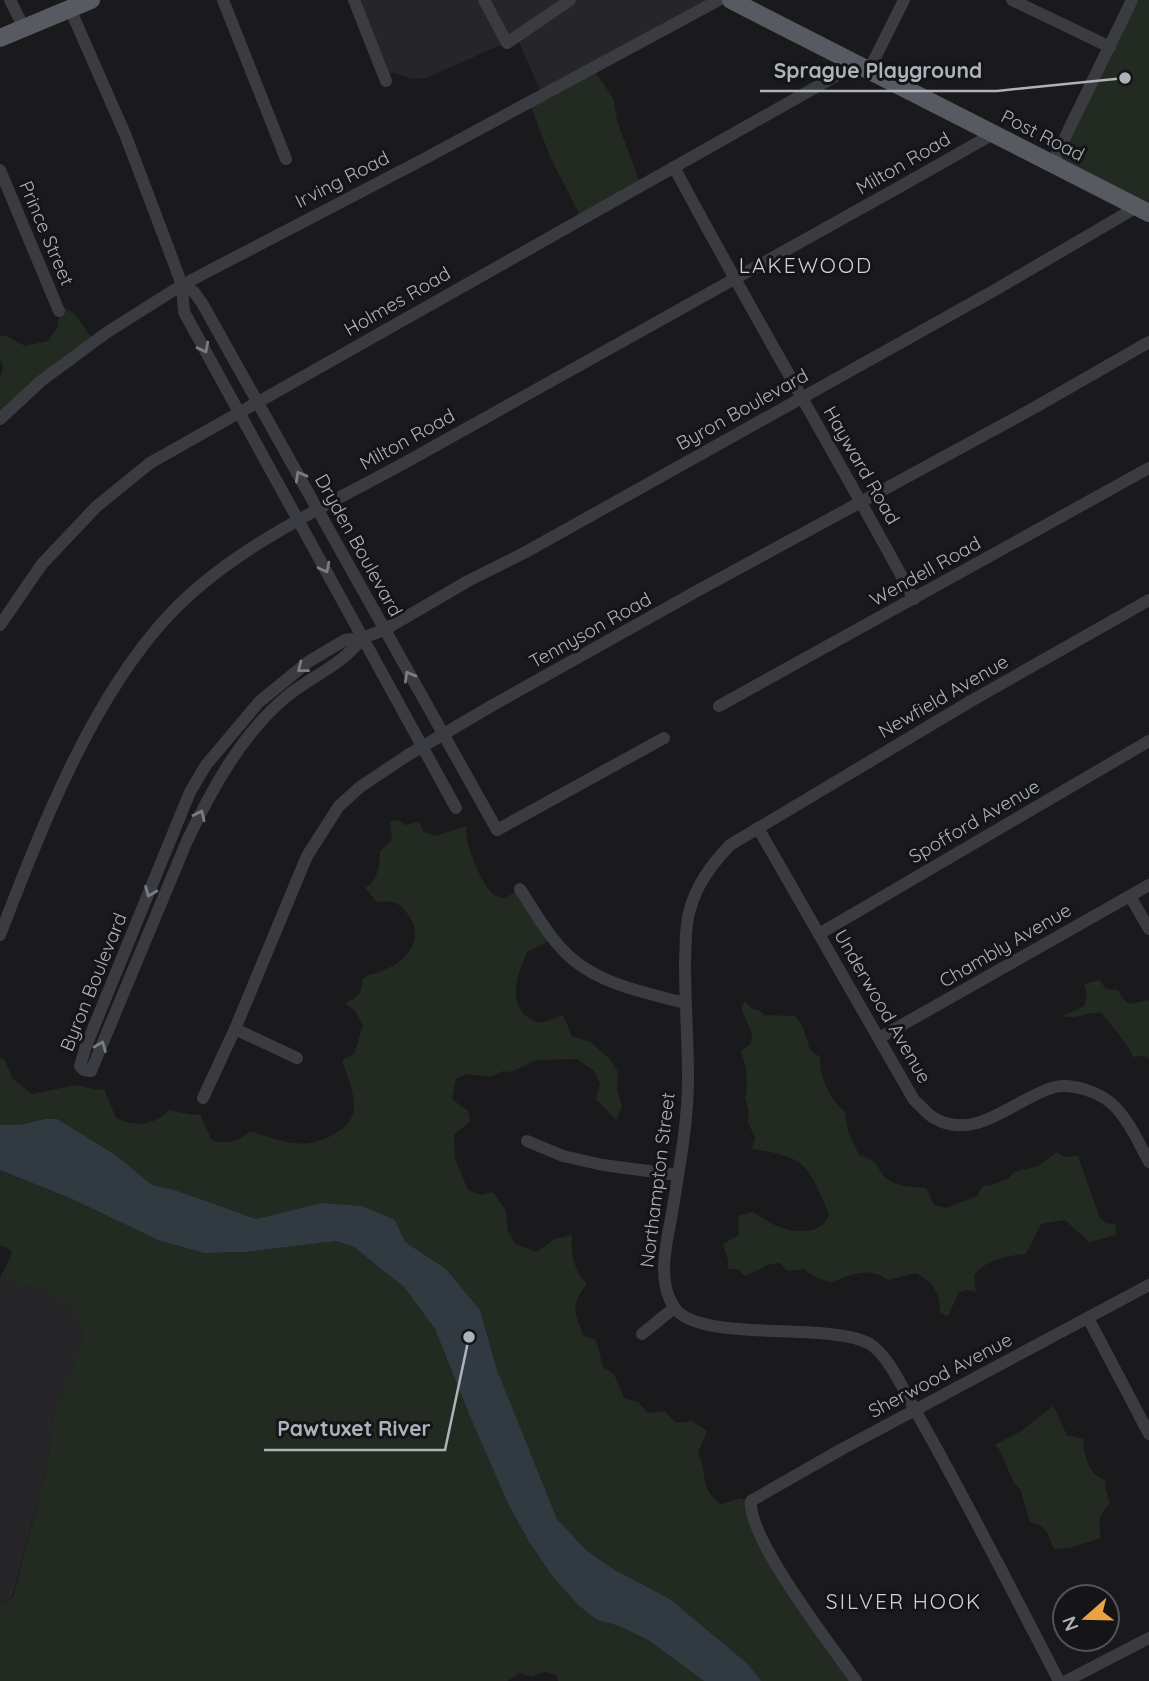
<svg xmlns="http://www.w3.org/2000/svg" width="1149" height="1681" viewBox="0 0 1149 1681" font-family="Quicksand,sans-serif">
<style>
.built{fill:#262629}
.green{fill:#222a22}
.water{fill:#303a40}
.lines{fill:none;stroke-linecap:round;stroke-linejoin:round}
.street{stroke:#3b3c41;stroke-width:12}
.primary{stroke:#575a60;stroke-width:18}
.oneway{stroke:#7a7d84}
.labels{text-anchor:middle;dominant-baseline:central;stroke-width:6;stroke-linejoin:round;paint-order:stroke}
.street-label{font-size:19px;fill:#adb3bb;stroke:#151517}
.neighbourhood-label{font-size:21px;letter-spacing:2px;fill:#ced1d7;stroke:#151517}
.leader{fill:none;stroke:#adb3bb;stroke-width:2.5}
.callout-dot{fill:#adb3bb;stroke:#151517;stroke-width:2.5}
.callout-label{font-size:21px;text-anchor:middle;font-weight:bold;fill:#adb3bb;stroke:#151517;stroke-width:6;stroke-linejoin:round;paint-order:stroke}
</style>
<rect width="100%" height="100%" fill="#1a1a1c"/>
<g class="built">
<polygon points="353,0 717,0 542,94 517,38 426,78 412,79 394,73 383,73"/>
<polygon points="0,1278 49,1293 73,1310 83,1335 68,1380 53,1412 47,1467 12,1597 0,1606"/>
</g>
<g class="green">
<polygon points="1131,0 1149,0 1149,213 1054,165"/>
<polygon points="593,68 614,100 617,121 640,183 581,217 551,159 529,102"/>
<polygon points="60,305 75,314 93,340 0,417 0,379 3,367 0,360 0,337 4,335 25,346 48,341 58,326"/>
<path d="M 398,820 L 405,825 L 419,822 L 424,832 L 435,836 L 467,826 C 462,839 482,885 493,894 C 494,895 503,898 504,899 L 520,889 L 552,940 L 527,952 C 519,972 507,999 526,1016 C 531,1019 535,1023 541,1022 C 548,1022 556,1017 563,1015 L 572,1036 L 590,1042 L 609,1058 L 618,1072 L 617,1088 L 622,1107 L 616,1120 L 596,1099 L 600,1083 L 594,1071 L 577,1059 L 537,1060 L 511,1072 L 503,1071 L 490,1077 L 467,1074 L 456,1079 L 452,1099 L 468,1111 L 470,1121 L 454,1135 L 455,1159 L 468,1190 L 481,1195 L 493,1192 L 506,1211 L 508,1231 L 515,1244 L 536,1252 L 555,1239 L 572,1235 C 571,1253 573,1270 587,1284 C 570,1305 574,1312 584,1336 L 596,1340 L 603,1367 L 614,1374 L 624,1398 L 638,1402 L 648,1413 L 665,1411 L 676,1423 L 692,1421 L 707,1431 L 698,1453 C 709,1474 697,1486 721,1504 L 741,1498 L 748,1502 L 749,1513 L 855,1681 L 761,1681 L 748,1664 L 670,1599 L 615,1570 L 587,1551 L 557,1519 L 497,1370 L 480,1310 L 446,1269 L 405,1242 L 395,1220 L 321,1203 L 256,1219 L 175,1190 L 152,1185 L 117,1156 L 44,1119 L 20,1125 L 0,1125 L 0,1059 L 4,1059 L 13,1079 L 32,1094 L 76,1085 L 97,1090 L 104,1089 L 116,1118 C 135,1127 154,1126 169,1110 L 193,1115 L 200,1114 L 211,1139 C 225,1146 239,1141 250,1131 C 267,1136 290,1146 309,1143 C 324,1141 348,1130 353,1114 C 357,1096 347,1076 342,1060 L 354,1054 L 363,1026 L 355,1011 L 345,1003 C 357,998 363,994 362,980 C 371,972 372,975 381,971 C 408,962 427,937 406,912 C 398,901 389,900 377,902 L 365,888 C 378,881 380,865 380,851 L 392,840 L 390,822 Z"/>
<path d="M 1099,980 L 1106,989 L 1118,990 L 1122,998 L 1129,1004 L 1149,1000 L 1149,1059 L 1144,1056 L 1133,1057 C 1126,1040 1113,1029 1102,1013 C 1088,1011 1077,1020 1063,1016 L 1084,1006 L 1087,995 L 1084,984 Z"/>
<path d="M 745,1001 L 752,1009 L 759,1010 L 764,1015 L 795,1016 L 803,1027 L 810,1050 L 820,1057 C 819,1076 830,1100 845,1112 L 848,1131 L 859,1155 C 883,1161 875,1172 890,1181 C 900,1187 915,1187 926,1188 L 934,1205 L 947,1208 L 977,1196 L 983,1186 L 992,1185 L 1009,1178 L 1014,1172 L 1038,1166 L 1057,1152 L 1064,1157 L 1078,1156 L 1100,1218 L 1106,1223 L 1115,1224 L 1116,1235 L 1089,1242 L 1065,1220 L 1041,1224 L 1026,1254 C 1008,1255 984,1261 974,1275 L 976,1292 L 967,1290 L 959,1292 L 948,1316 L 940,1313 C 940,1291 934,1284 916,1273 L 888,1280 C 869,1266 850,1274 831,1283 L 811,1275 L 804,1269 L 787,1271 L 780,1263 L 770,1264 L 745,1276 L 737,1269 L 728,1269 L 728,1260 L 723,1244 L 739,1235 L 738,1216 L 753,1212 C 761,1217 770,1223 779,1227 C 795,1233 824,1235 829,1214 C 808,1166 808,1157 752,1149 L 755,1137 L 748,1123 L 749,1113 L 745,1098 L 747,1091 L 746,1068 L 741,1051 L 751,1043 L 752,1033 L 741,1008 Z"/>
<polygon points="0,1170 72,1199 158,1240 204,1253 246,1252 336,1241 354,1247 373,1261 404,1287 435,1329 469,1414 508,1504 529,1542 553,1577 579,1606 597,1620 619,1626 648,1640 704,1681 558,1681 556,1675 544,1672 531,1677 520,1673 507,1681 0,1681 0,1606 13,1597 47,1467 53,1412 68,1380 83,1335 73,1310 49,1293 0,1278 12,1253 8,1248 0,1245"/>
<path d="M 1053,1406 L 1067,1435 L 1083,1439 C 1084,1455 1089,1477 1106,1480 L 1105,1487 L 1110,1504 C 1098,1514 1098,1524 1101,1538 L 1070,1548 L 1054,1549 C 1047,1534 1048,1526 1030,1522 L 1020,1489 L 1014,1483 L 999,1449 L 995,1445 L 1021,1431 Z"/>
</g>
<polygon class="water" points="44,1119 57,1119 117,1156 152,1185 175,1190 256,1219 321,1203 362,1206 395,1220 405,1242 446,1269 480,1310 497,1370 557,1519 587,1551 615,1570 670,1599 748,1664 761,1681 704,1681 648,1640 619,1626 597,1620 579,1606 553,1577 529,1542 508,1504 469,1414 435,1329 404,1287 354,1247 336,1241 246,1252 204,1253 158,1240 72,1199 0,1170 0,1125 20,1125"/>
<g class="lines">
<g class="street">
<polyline points="10,0 24,28"/>
<polyline points="223,0 286,159"/>
<polyline points="354,0 386,81"/>
<polyline points="484,0 507,43 570,0"/>
<polyline points="1012,0 1110,47"/>
<polyline points="70,9 125,134 169,250 182,285 184,312 456,808"/>
<polyline points="869,70 904,0"/>
<polyline points="1052,164 1132,0"/>
<path d="M 674,167 C 751,312 836,454 914,599"/>
<polyline points="0,170 59,311"/>
<polyline points="182,285 194,292 202,303 497,830 664,738"/>
<polyline points="0,419 41,381 106,333 182,285 422,160 719,0"/>
<polyline points="0,625 42,564 96,507 150,463 857,64"/>
<path d="M 362,638 C 343,665 311,676 286,697 C 241,735 212,789 187,841 L 91,1071 L 84,1070 L 80,1066 L 86,1046 L 190,792 L 206,765 L 259,702 L 308,662 L 345,640 L 362,638 L 384,630 L 468,581 L 524,553 L 995,290 L 1137,207"/>
<polyline points="719,706 1149,468"/>
<path d="M 758,828 L 914,1100 C 921,1106 927,1114 934,1118 C 977,1143 1016,1097 1055,1087 C 1072,1083 1098,1092 1111,1103 C 1128,1118 1139,1143 1149,1162"/>
<path d="M 520,889 C 533,909 545,931 561,948 C 592,983 642,992 685,1003"/>
<polyline points="1130,896 1149,929"/>
<polyline points="819,934 1149,741"/>
<path d="M 0,935 C 41,829 91,698 170,614 C 238,542 340,500 426,451 C 615,344 805,241 993,134"/>
<polyline points="235,1029 297,1058"/>
<polyline points="879,1038 1149,885"/>
<polyline points="203,1098 235,1029 307,856 339,806 360,787 408,755 493,705 697,591 1032,409 1149,342"/>
<polyline points="527,1141 563,1156 603,1165 678,1175"/>
<polyline points="1088,1318 1149,1434"/>
<polyline points="642,1334 674,1308"/>
<path d="M 856,1681 C 832,1646 747,1538 751,1501 L 842,1449 L 1149,1285"/>
<path d="M 1059,1681 C 1012,1591 966,1499 915,1410 C 904,1391 889,1356 870,1344 C 831,1321 698,1344 674,1307 C 656,1280 667,1242 672,1213 C 679,1169 688,1123 688,1079 C 688,1040 685,1001 685,961 C 686,945 685,928 689,913 C 696,885 711,865 730,845 L 971,701 L 1149,600"/>
<polyline points="1066,1681 1149,1638"/>
</g>
<g class="primary">
<polyline points="731,0 1149,213"/>
<polyline points="0,38 91,0"/>
</g>
</g>
<defs><path id="oneway-chevron" d="M-2-3.5L2.5 0L-2 3.5" fill="none" stroke-width="1.6" stroke-linecap="round" stroke-linejoin="round" transform="scale(1.75)"/></defs>
<g class="oneway">
<use href="#oneway-chevron" transform="translate(204 348) rotate(62)"/>
<use href="#oneway-chevron" transform="translate(300 476) rotate(-119)"/>
<use href="#oneway-chevron" transform="translate(325 568) rotate(63)"/>
<use href="#oneway-chevron" transform="translate(302 668) rotate(142)"/>
<use href="#oneway-chevron" transform="translate(409 676) rotate(-119)"/>
<use href="#oneway-chevron" transform="translate(200 815) rotate(-65)"/>
<use href="#oneway-chevron" transform="translate(150 892) rotate(112)"/>
<use href="#oneway-chevron" transform="translate(101 1046) rotate(-68)"/>
</g>
<g class="labels">
<g class="street-label">
<text transform="translate(1043 135) rotate(27)">Post Road</text>
<text transform="translate(903 163) rotate(-30)">Milton Road</text>
<text transform="translate(342 179) rotate(-27)">Irving Road</text>
<text transform="translate(47 233) rotate(67)">Prince Street</text>
<text transform="translate(397 301) rotate(-30)">Holmes Road</text>
<text transform="translate(742 409) rotate(-29)">Byron Boulevard</text>
<text transform="translate(407 439) rotate(-29)">Milton Road</text>
<text transform="translate(862 465) rotate(60)">Hayward Road</text>
<text transform="translate(359 545) rotate(61)">Dryden Boulevard</text>
<text transform="translate(925 571) rotate(-29)">Wendell Road</text>
<text transform="translate(590 630) rotate(-29)">Tennyson Road</text>
<text transform="translate(943 696) rotate(-30)">Newfield Avenue</text>
<text transform="translate(974 821) rotate(-30)">Spofford Avenue</text>
<text transform="translate(1005 945) rotate(-30)">Chambly Avenue</text>
<text transform="translate(93 982) rotate(-68)">Byron Boulevard</text>
<text transform="translate(883 1006) rotate(60)">Underwood Avenue</text>
<text transform="translate(657 1180) rotate(-83)">Northampton Street</text>
<text transform="translate(940 1375) rotate(-28)">Sherwood Avenue</text>
</g>
<g class="neighbourhood-label">
<text x="806" y="265">LAKEWOOD</text>
<text x="904" y="1601">SILVER HOOK</text>
</g>
</g>
<path class="leader" d="M1125 78L997 91H760M469 1337L445 1450H264"/>
<g class="callout-dot">
<circle cx="1125" cy="78" r="7"/>
<circle cx="469" cy="1337" r="7"/>
</g>
<g class="callout-label">
<text x="878" y="78">Sprague Playground</text>
<text x="354" y="1436">Pawtuxet River</text>
</g>
<g transform="translate(1086 1618) rotate(250)"><circle r="33" fill="#151517" stroke="#525459" stroke-width="2"/>
<path d="M0-5L12 26L0 18L-12 26Z" fill="#e9a245"/>
<text y="-10" font-size="19" font-weight="bold" text-anchor="middle" fill="#adb3bb">N</text>
</g>
</svg>
